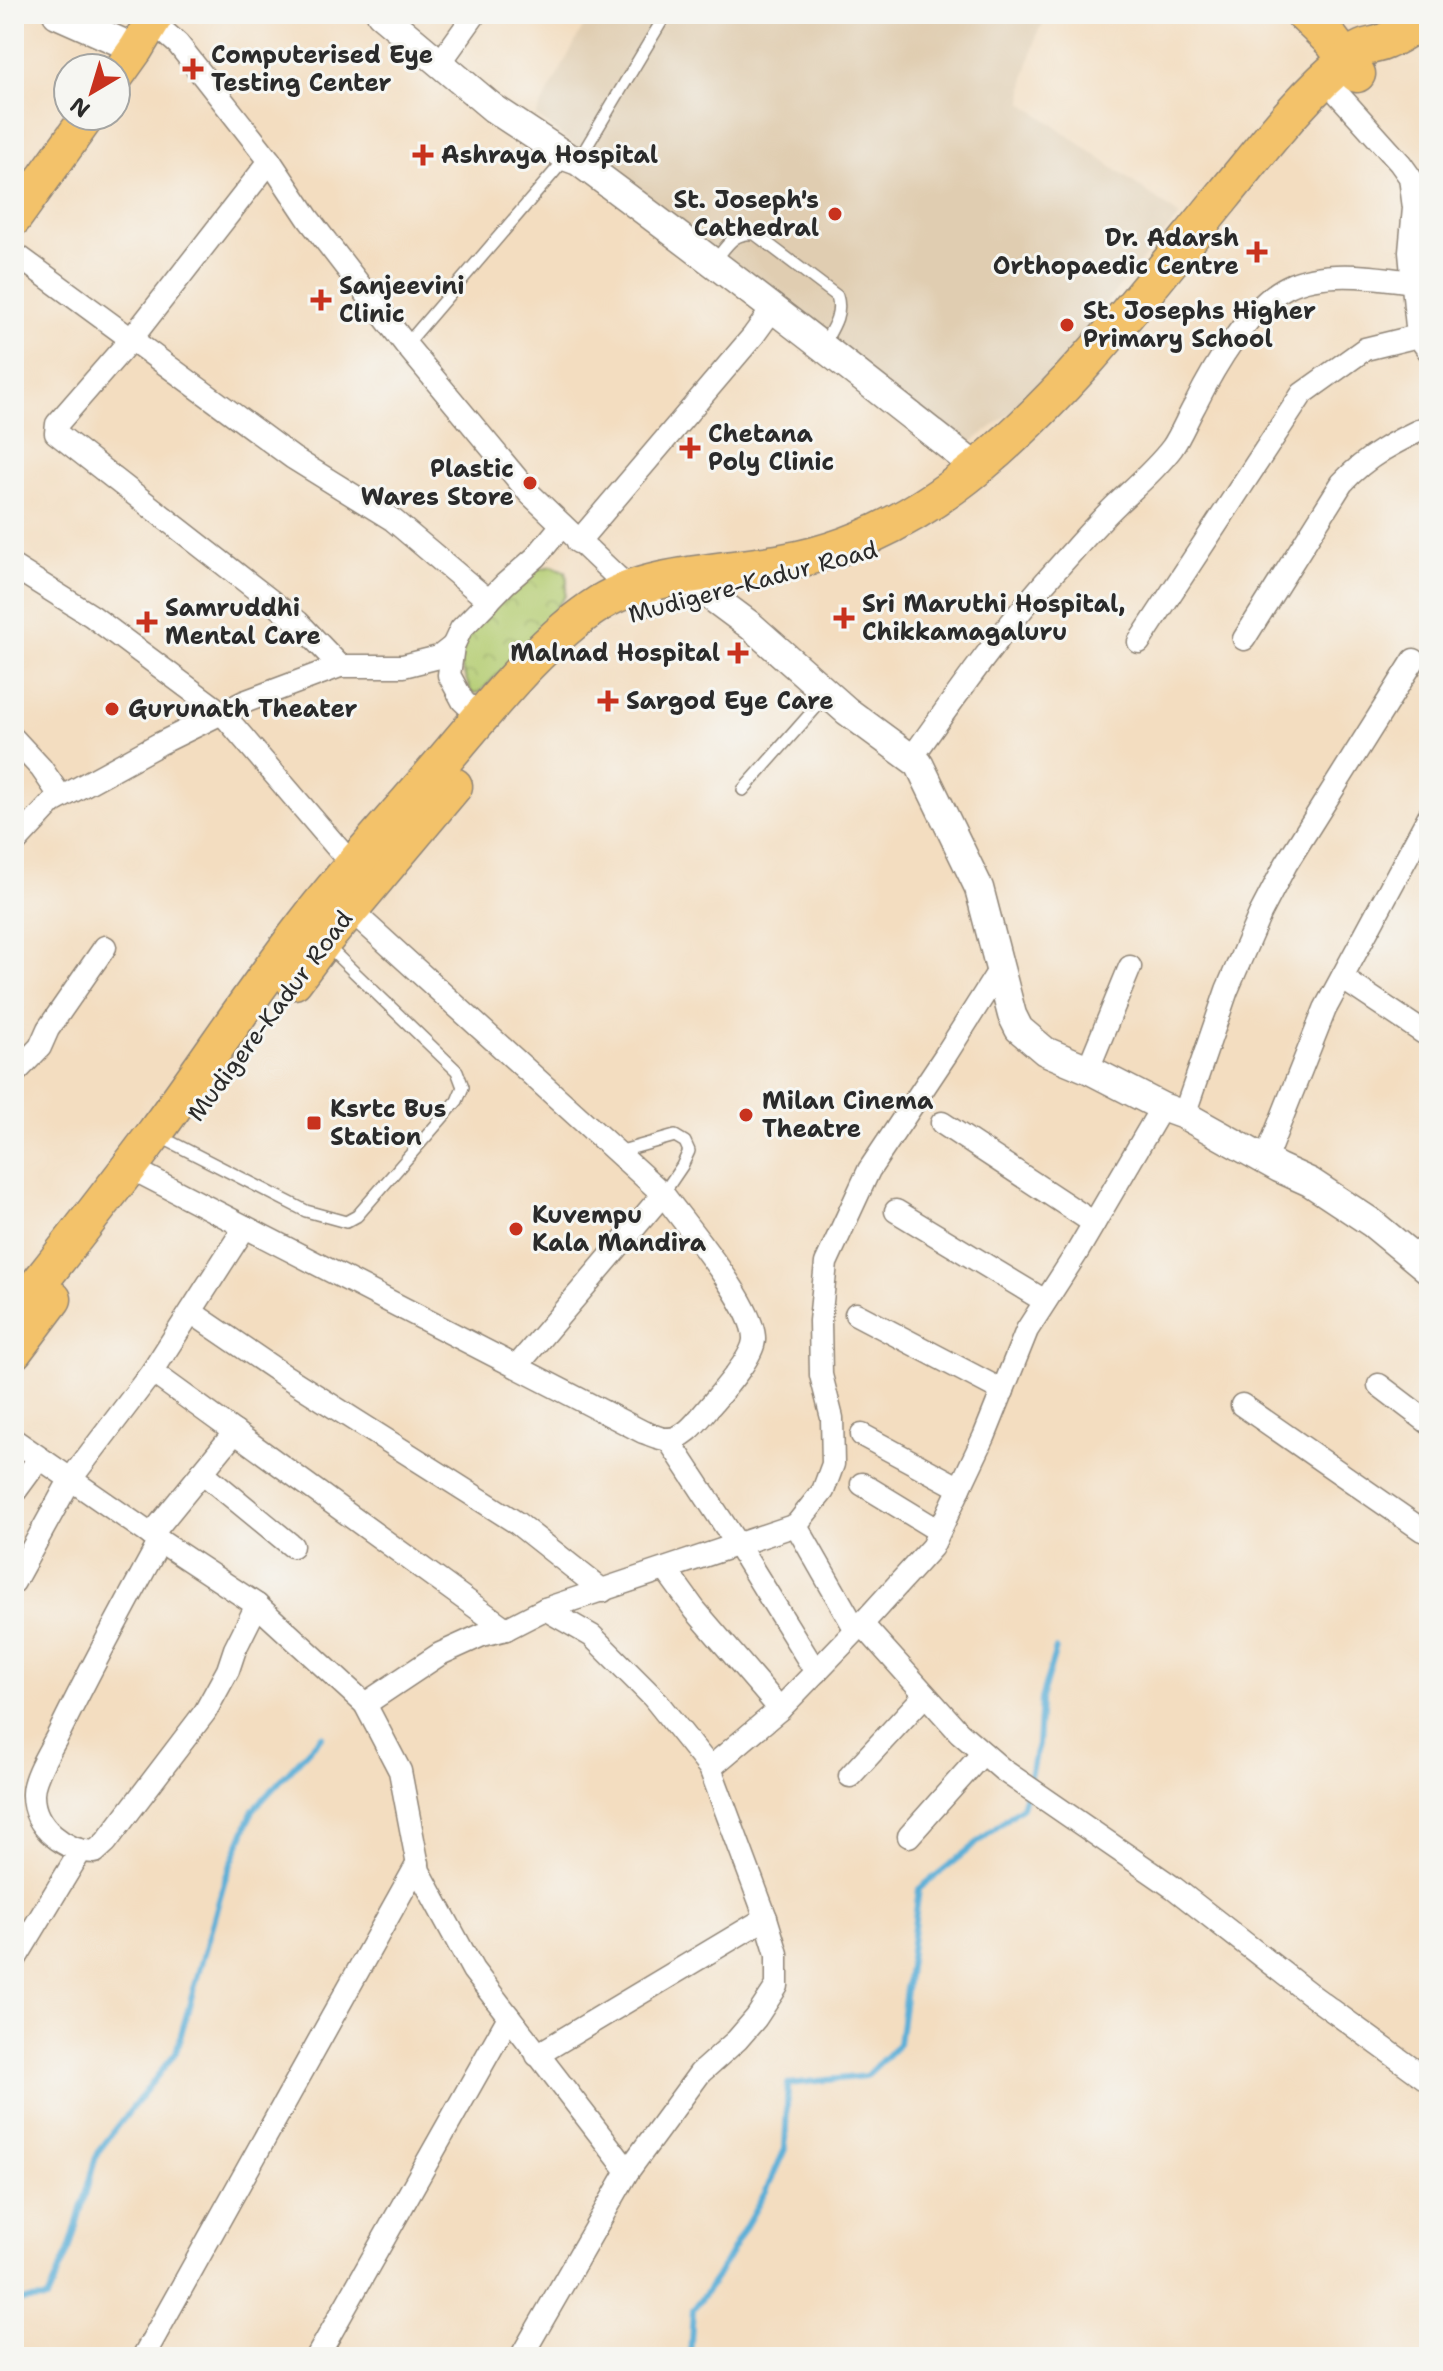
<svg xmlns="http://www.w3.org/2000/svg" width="1443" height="2371" viewBox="0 0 1443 2371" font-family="'Shantell Sans',sans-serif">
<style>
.built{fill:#e0cdb1}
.park{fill:url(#park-crowns);stroke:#707c4e;stroke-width:2}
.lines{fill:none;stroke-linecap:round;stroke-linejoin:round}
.stream{stroke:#5bafd7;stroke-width:6}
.service-casing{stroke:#8f8476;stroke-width:14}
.minor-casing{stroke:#8f8476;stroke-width:25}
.tertiary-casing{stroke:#8f8476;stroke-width:31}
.primary-casing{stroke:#8f8476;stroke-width:37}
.trunk-casing{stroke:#8f8476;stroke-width:39}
.service{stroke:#fff;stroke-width:11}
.minor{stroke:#fff;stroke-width:22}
.tertiary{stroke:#fff;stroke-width:28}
.primary{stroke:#f3c26a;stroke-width:34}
.trunk{stroke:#f3c26a;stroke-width:36}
.poi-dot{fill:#c8321e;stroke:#f6f6f2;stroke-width:3}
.labels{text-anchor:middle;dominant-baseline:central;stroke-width:6;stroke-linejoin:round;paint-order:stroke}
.poi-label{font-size:24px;font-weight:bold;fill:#2b2b2b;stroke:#f6f6f2;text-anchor:start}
.street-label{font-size:24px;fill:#2b2b2b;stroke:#f6f6f2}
</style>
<defs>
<pattern id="park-crowns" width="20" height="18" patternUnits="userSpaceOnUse" patternTransform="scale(2)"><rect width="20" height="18" fill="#b4cc71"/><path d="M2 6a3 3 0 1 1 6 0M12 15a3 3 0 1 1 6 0" fill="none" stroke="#9baf62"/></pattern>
</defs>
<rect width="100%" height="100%" fill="#f6f6f2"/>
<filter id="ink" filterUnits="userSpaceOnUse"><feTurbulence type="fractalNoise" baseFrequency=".0125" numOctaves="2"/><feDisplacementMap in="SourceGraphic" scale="16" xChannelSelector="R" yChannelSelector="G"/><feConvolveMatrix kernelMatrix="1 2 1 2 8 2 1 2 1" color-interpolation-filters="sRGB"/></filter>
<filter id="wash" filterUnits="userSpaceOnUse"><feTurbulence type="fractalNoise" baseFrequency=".006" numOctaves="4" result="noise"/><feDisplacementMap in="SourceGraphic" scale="32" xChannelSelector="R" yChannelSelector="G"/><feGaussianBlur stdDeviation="1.8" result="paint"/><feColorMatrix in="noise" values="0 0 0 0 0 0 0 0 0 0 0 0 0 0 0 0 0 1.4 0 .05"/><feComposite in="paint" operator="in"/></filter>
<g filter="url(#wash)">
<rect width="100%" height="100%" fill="#f3ddc0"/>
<polygon class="built" points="590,14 1052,14 1039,29 1025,76 1023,103 1180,216 1102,307 1079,353 1036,394 965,447 536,116"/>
<polygon class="park" points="552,566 566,572 567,582 565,596 531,641 480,692 472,694 460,664 466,637 534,570"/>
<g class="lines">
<g class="stream">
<polyline points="1028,1783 1038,1744 1041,1699 1056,1649"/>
<polyline points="14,2301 47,2299 70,2247 97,2153 176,2052 225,1879 253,1810 322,1736"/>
<polyline points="690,2357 693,2310 716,2278 766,2191 785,2149 788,2084 866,2076 899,2044 919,1889 1022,1807 1026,1793"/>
</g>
</g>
</g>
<g filter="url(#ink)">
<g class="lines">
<defs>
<g id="service">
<polyline points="578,161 666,14"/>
<path d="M 714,262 C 727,246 732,232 755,234 L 837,296 C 843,314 832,329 823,345"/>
<polyline points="406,345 567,157"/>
<polyline points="743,790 827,695"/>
<polyline points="159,1136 306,1211 346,1222 357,1216 457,1101 463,1087 457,1071 325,944"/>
<polyline points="618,1152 675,1136 685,1142 689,1151 682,1166 663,1194"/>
</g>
<g id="minor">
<polyline points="153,22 178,44 270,161 308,218 406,345 529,493 616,576 651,604"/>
<polyline points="440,63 475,14"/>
<polyline points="1338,94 1400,163 1410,177 1414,208 1410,252 1415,307 1418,336 1429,351"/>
<polyline points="270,161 132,338 57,424 56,433 298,622 340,666"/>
<polyline points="14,253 293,458 393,520 489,601"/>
<polyline points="578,542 753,336 774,307"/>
<polyline points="14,567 92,616 222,713 353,866"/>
<path d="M 1244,639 L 1342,483 C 1367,456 1396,441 1429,426"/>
<polyline points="1139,642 1302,394 1365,349 1418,336 1429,326"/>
<polyline points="481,718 463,701 449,675 453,646 461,629 505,584 536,557 562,525"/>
<polyline points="14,739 41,768 61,797"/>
<path d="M 911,759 C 957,694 1002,630 1055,571 C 1075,549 1095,525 1117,504 C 1136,486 1156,469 1172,448 C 1181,435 1187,419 1195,405 C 1213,369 1249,306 1287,287 C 1323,269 1374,277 1413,282"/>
<polyline points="14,844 53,802 159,744 244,702 340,666 403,666 439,657 453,646"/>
<polyline points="343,903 663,1194 517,1366"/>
<polyline points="1342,978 1424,1033 1429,1033"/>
<polyline points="1088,1069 1130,967"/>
<polyline points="14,1074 40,1047 48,1029 105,947"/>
<polyline points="1184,1115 1227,990 1260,914 1286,864 1414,660"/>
<polyline points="942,1123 1094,1223"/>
<polyline points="1265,1160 1325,1009 1429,816"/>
<path d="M 129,1167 L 643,1432 C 650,1434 659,1439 667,1439 C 685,1440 699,1419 710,1406 C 721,1393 753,1357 754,1340 C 756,1307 684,1223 663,1194"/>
<polyline points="896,1211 1045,1301"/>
<polyline points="191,1312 282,1374 517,1523 603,1591"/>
<polyline points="856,1314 1003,1391"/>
<polyline points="152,1372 506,1629"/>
<polyline points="1379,1385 1429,1423"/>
<polyline points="1242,1405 1422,1530 1429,1532"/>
<polyline points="862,1435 960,1488"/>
<polyline points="668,1439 737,1544 816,1672"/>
<polyline points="14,1440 160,1541 257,1605 365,1704 400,1771 419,1871 473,1970 628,2171"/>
<polyline points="202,1472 292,1546"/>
<polyline points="862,1484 939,1531"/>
<polyline points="14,1493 39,1459"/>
<polyline points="796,1525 856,1630"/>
<polyline points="151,1535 235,1432"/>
<path d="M 160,1541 C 125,1605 91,1668 59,1733 C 51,1749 32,1778 33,1795 C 33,1827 66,1852 95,1852 L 106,1842 L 205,1712 L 228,1670 L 235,1649 L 257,1605"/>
<polyline points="666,1570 695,1610 780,1709"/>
<polyline points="14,1582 70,1480 152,1372 245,1227"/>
<polyline points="862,1624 959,1732 1003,1770 1174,1888 1311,1995 1429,2081"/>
<polyline points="365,1704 440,1654 482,1635 506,1629 545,1609 796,1525 823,1491 833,1464 832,1418 821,1375 820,1321 826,1263 869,1170 945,1056 1000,969"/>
<polyline points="710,1768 780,1709 862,1624 932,1547 984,1437 1027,1330 1076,1254 1162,1107"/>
<polyline points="850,1776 925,1695"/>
<polyline points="909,1836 983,1753"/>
<polyline points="14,1961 80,1852"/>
<polyline points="537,2055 766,1918"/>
<polyline points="143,2357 418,1863"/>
<polyline points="317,2357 509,2017"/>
<polyline points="521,2357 628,2171 700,2073 737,2040 756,2018 777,1986 777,1954 766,1918 710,1768 653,1697 592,1636 545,1609"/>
</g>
<g id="tertiary">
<polyline points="57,14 136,49"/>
<path d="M 381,14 L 493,108 L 567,157 L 578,161 C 713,261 846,364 977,468"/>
<polyline points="685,577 751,626 847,711 919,764 979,888 1012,1015 1019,1029 1045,1051 1088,1069 1162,1107 1184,1115 1279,1168 1310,1182 1372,1223 1429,1270"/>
</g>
<g id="primary">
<polyline points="116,77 136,49 157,14"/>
<polyline points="14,219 88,116"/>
</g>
<g id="trunk">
<polyline points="1304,14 1332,41 1357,74"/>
<polyline points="294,981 323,942 454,786"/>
<path d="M 14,1315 C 61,1255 109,1195 154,1134 C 205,1065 252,992 305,924 C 345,872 390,823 433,773 C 482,717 537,643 600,603 C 648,573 728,572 783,562 C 855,550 922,513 978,467 C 1072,389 1147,289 1224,195 C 1263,147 1302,95 1351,56 C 1366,43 1371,48 1386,41 C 1401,35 1415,24 1429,16"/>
<polyline points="14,1351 53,1299"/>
</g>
</defs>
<use href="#service" class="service-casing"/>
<use href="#minor" class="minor-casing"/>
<use href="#tertiary" class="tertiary-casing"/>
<use href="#primary" class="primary-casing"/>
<use href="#trunk" class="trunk-casing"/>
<use href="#service" class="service"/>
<use href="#minor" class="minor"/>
<use href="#tertiary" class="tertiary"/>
<use href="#primary" class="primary"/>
<use href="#trunk" class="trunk"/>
</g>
</g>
<g class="poi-dot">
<path d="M189 57h8v8h8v8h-8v8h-8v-8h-8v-8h8z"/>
<path d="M419 143h8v8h8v8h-8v8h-8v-8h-8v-8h8z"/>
<circle cx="835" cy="214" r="8"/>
<path d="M1253 240h8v8h8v8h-8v8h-8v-8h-8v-8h8z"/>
<path d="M317 288h8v8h8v8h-8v8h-8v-8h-8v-8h8z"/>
<circle cx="1067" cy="325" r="8"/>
<path d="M686 436h8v8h8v8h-8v8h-8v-8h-8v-8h8z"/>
<circle cx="530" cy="483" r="8"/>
<path d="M840 606h8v8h8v8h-8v8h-8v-8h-8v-8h8z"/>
<path d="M143 610h8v8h8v8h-8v8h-8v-8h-8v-8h8z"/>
<path d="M734 641h8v8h8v8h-8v8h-8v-8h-8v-8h8z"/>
<path d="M604 689h8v8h8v8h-8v8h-8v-8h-8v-8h8z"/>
<circle cx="112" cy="709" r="8"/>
<circle cx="746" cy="1115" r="8"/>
<rect x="306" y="1115" width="16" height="16" rx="4"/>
<circle cx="516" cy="1229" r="8"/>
</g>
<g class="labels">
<g class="poi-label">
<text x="211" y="55">Computerised Eye<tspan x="211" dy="28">Testing Center</tspan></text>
<text x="441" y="155">Ashraya Hospital</text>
<text x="819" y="200" text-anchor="end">St. Joseph's<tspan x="819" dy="28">Cathedral</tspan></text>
<text x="1239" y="238" text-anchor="end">Dr. Adarsh<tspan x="1239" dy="28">Orthopaedic Centre</tspan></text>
<text x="339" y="286">Sanjeevini<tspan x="339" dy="28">Clinic</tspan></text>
<text x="1083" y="311">St. Josephs Higher<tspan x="1083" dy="28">Primary School</tspan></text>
<text x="708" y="434">Chetana<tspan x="708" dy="28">Poly Clinic</tspan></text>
<text x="514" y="469" text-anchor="end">Plastic<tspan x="514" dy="28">Wares Store</tspan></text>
<text x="862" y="604">Sri Maruthi Hospital,<tspan x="862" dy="28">Chikkamagaluru</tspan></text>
<text x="165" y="608">Samruddhi<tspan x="165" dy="28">Mental Care</tspan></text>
<text x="720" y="653" text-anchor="end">Malnad Hospital</text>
<text x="626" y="701">Sargod Eye Care</text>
<text x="128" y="709">Gurunath Theater</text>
<text x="762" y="1101">Milan Cinema<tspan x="762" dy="28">Theatre</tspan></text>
<text x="330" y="1109">Ksrtc Bus<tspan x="330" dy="28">Station</tspan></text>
<text x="532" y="1215">Kuvempu<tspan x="532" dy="28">Kala Mandira</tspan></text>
</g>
<g class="street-label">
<text transform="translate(753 582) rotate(-15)">Mudigere-Kadur Road</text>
<text transform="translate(270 1016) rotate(-53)">Mudigere-Kadur Road</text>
</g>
</g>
<rect width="1443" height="2371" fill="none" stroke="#f6f6f2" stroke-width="48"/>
<g transform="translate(92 92) rotate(218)"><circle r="38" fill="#f6f6f2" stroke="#a5a5a2" stroke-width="2"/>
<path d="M0-6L14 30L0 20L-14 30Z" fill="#c8321e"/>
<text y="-12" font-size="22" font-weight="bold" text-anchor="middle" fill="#2b2b2b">N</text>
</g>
</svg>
